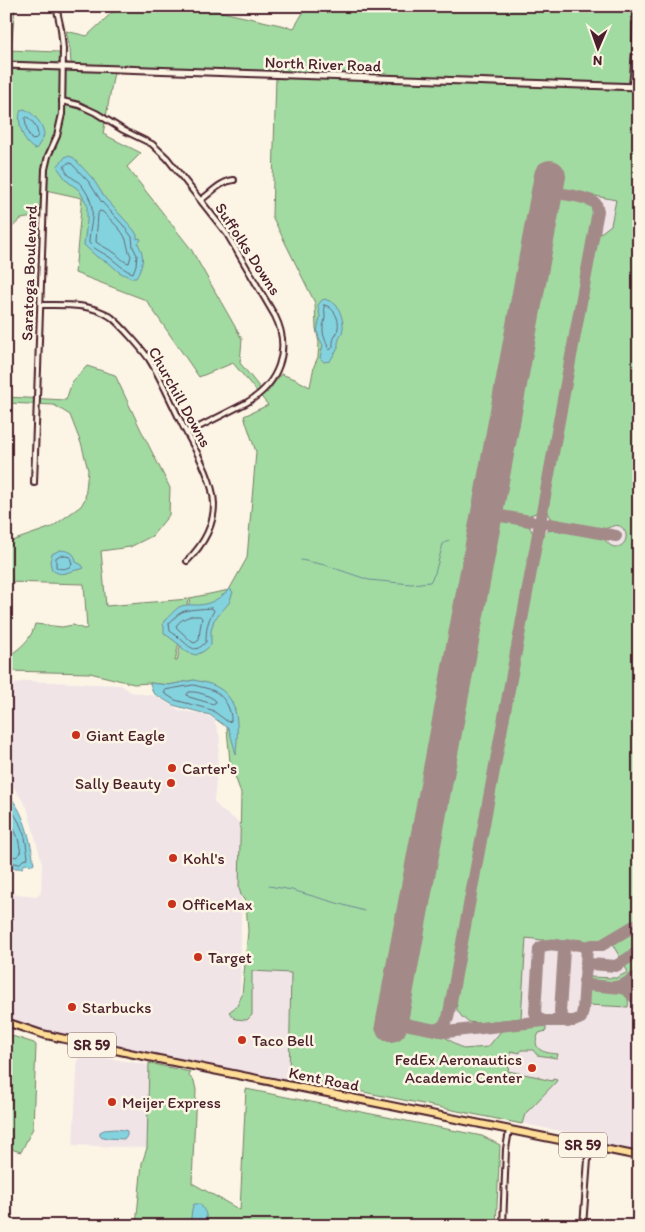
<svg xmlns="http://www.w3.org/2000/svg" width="645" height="1232" viewBox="0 0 645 1232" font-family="Itim,sans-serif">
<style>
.built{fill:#f0e4e7}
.green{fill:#a2dba1;stroke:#767d66}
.water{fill:#83d3df;stroke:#6c8b97}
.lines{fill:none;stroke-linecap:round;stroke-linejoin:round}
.shore{stroke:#616773;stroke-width:1}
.stream{stroke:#6c8b97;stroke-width:1}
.taxiway{stroke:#a38a88;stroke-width:12}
.runway{stroke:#a38a88;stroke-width:32}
.minor-casing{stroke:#4a1f2b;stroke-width:8}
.tertiary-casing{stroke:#4a1f2b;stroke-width:9}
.primary-casing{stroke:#4a1f2b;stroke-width:10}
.minor{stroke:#fcf5e5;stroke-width:4}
.tertiary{stroke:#fcf5e5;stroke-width:5}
.primary{stroke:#fede96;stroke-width:6}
.poi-dot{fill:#c8321e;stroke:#fcf5e5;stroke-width:2}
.labels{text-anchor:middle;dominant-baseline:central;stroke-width:5;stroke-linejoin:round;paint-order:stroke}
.shield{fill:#fcf5e5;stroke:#7f5f63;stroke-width:1}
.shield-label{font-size:15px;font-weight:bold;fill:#4a1f2b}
.street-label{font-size:16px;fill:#4a1f2b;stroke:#fcf5e5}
.poi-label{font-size:16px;fill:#4a1f2b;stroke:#fcf5e5;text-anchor:start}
</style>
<rect width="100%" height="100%" fill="#fcf5e5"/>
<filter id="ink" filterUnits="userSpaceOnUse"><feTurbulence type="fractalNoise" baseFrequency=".02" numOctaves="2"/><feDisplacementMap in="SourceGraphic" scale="10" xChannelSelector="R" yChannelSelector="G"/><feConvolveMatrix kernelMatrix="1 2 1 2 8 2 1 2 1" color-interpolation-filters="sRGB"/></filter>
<g filter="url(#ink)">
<g class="built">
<polygon points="392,81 540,87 639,90 639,1156 569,1142 570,1133 289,1077 289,1085 90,1043 6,1021 6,893 38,896 41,892 42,863 27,807 14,788 6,785 6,692 7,690 17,683 26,681 121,685 131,692 155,696 181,711 204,714 214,719 220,737 214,801 221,810 240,823 242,835 240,1018 252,1015 252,970 380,459"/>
<polygon points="78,1053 149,1065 147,1148 73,1145"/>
</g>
<g class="green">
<path d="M 6,6 L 15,6 L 12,39 L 8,50 L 57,52 L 66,62 L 71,64 L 70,49 L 66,31 L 87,36 L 119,6 L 149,6 L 213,10 L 294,28 L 307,6 L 634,6 L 630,84 L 115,66 L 103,134 L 141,153 L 127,167 L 191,249 L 242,339 L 240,363 L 260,388 L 267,393 L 281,374 L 295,379 L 310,387 L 314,366 L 318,357 L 319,343 L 316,328 L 315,303 L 272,216 L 276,77 L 540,87 L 639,90 L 639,920 L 603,941 L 551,941 L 526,938 L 521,1018 L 477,1023 L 468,1022 L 462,1017 L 457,1010 L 456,997 L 542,536 L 547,531 L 554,530 C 569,532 585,534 600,538 C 607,539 608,547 616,547 C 625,547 629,536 624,530 C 618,521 611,528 603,529 C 596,529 556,522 550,518 L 547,512 L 598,235 L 611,225 L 616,200 L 554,188 L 556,177 L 543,175 L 384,1025 L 445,1037 L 463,1049 L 488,1047 L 502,1030 L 546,1025 L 546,1031 L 539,1033 C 530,1050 544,1053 558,1054 L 557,1058 L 537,1055 L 533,1050 L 521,1050 L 520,1053 L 511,1051 L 508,1071 L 539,1077 L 539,1078 L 552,1081 L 553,1079 L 557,1080 L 556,1082 L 525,1114 L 522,1124 L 289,1077 L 291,973 L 252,971 L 252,1015 L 247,1020 L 235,1019 L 229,1012 L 237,1006 L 242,995 L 248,931 L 246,903 L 241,895 L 239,888 L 241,793 L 230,762 L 227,729 L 235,709 L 194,680 L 169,685 L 150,683 L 134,684 L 90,673 L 7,671 L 6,672 L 6,651 L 13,653 C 24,645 32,637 35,624 L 62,627 L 73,625 L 84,629 L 87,628 L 84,584 L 6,582 L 6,543 L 52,527 L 81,506 L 85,499 L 88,470 L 82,446 L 70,415 L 54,405 L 6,403 L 6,397 L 66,400 L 72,382 L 87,366 L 115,375 L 140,428 L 170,488 L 169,515 L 152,536 L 130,547 L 101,551 L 106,606 L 188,599 L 175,661 L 177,661 L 190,598 L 229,590 L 247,558 L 256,452 L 244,416 L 268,405 L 233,363 L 199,377 L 146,300 L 75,273 L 82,198 L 41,189 L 40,216 L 21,219 L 9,230 L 6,310 Z"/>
<polygon points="556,197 588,203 592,208 593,214 538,507 536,513 527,516 501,511 497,506 496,498 552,202 552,199"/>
<path d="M 500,520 L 528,525 L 532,531 L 533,535 L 444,1016 C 442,1021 439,1025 432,1025 C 421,1023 401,1024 401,1008 L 491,526 L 493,523 Z"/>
<polygon points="639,925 639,949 621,959 611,942"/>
<polygon points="639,954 639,972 617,983 589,981 589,977 616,978 628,972 623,963"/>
<path d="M 591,990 L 624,993 C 628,997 629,1001 628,1007 L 588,1005 L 589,991 Z"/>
<polygon points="6,1034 34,1043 36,1045 33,1128 21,1152 14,1150 6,1145"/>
<polygon points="149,1063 190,1072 189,1076 194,1081 196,1090 192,1183 240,1210 246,1089 482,1136 500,1145 496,1226 136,1226 142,1163 147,1148"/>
</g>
<g class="water">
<path d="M 24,109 C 33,112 44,125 44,135 C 43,139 38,146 36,149 C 24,147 16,120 21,110 Z"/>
<path d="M 66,156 L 69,156 L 74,158 L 93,179 L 105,198 L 134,230 L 137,235 L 137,239 L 140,238 L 141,240 L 138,243 C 139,247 142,250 142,254 C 144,262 140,272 136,278 L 131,278 L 119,272 L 109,263 L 97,257 L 84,245 L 87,221 L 87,204 L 79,190 L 67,181 L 57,167 Z"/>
<path d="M 325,299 C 329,301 333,302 336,305 C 340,310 344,322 343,328 C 342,337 337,338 338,348 L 330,361 L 324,362 L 320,358 L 323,345 C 315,331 317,332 320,317 C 320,314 318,309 318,305 L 322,300 Z"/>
<path d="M 60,550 C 69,551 75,552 76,562 L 82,565 L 84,568 C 81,569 79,570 76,570 C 66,572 62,577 52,570 L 50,562 L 52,554 Z"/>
<path d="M 230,589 L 233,592 L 229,603 L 214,620 L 211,631 L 211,645 L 204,651 L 196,655 L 189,653 L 184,650 L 181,646 L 164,633 L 164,627 L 163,624 L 164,621 C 169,617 174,610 179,607 C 186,604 192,605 199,605 C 212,604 221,597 230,589 Z"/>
<path d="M 194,680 C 202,682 210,683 217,687 C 241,700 238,730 236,754 L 229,729 L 210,715 L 173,705 L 153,693 L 150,683 L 169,685 Z"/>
<path d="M 6,793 C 24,808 31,842 34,864 L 33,865 L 25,864 L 22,868 L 12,868 L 6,865 Z"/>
<polygon points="116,1129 124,1130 127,1131 127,1135 124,1139 107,1138 100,1136 100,1132 104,1130"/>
<path d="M 194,1204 L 200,1204 C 206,1212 207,1215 207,1226 L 190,1226 L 192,1209 Z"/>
</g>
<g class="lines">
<g class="shore">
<path d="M 27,117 C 33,120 38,129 38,136 L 34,140 L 31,139 L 27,131 L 25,119 Z"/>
<path d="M 68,163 L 71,163 L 89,182 L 101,201 L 123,225 L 132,237 L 133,247 L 137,255 L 136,265 L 133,273 C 125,271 120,265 113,260 C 105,253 96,251 89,243 C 90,219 99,209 82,186 C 77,178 68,179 64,167 Z"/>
<path d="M 100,211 L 103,212 C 110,220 123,230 126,240 C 128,246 128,251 131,256 L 129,263 C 123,262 120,257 115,253 C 108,249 102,246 96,242 L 98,214 Z"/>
<path d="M 324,305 C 333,306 340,319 338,328 C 337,336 332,337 333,347 L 330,350 L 328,348 C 327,342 323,337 323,331 C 322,325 326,320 325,314 C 325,311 324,308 324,305 Z"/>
<path d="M 61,555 L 70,557 L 72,564 L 71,566 C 66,569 61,570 56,567 L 56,558 Z"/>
<path d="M 211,608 L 213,609 L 214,611 C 207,621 206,630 206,642 C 196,652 193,650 184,642 C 180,638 174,634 170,631 L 169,623 C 173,620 177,614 182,612 C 188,609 203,609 211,608 Z"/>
<path d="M 191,616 L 200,616 L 202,618 L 200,629 L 199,640 L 195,643 L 192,642 L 176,627 C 178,621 185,618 191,616 Z"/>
<path d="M 194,685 C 200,687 208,688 214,691 C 224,696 232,710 231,721 L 228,722 L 212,710 L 175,700 L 164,693 L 166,690 Z"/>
<path d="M 189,692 C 197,691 208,695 215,700 L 216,702 L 213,704 L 189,697 L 187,695 Z"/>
<polyline points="6,800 19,822 25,837 28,857 27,859 23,860 19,864 6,861"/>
<polyline points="6,811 18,838 21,853 16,857 6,854"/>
</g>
<g class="stream">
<polyline points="301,560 325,565 369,580 411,584 430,582 435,573 443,544 449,540"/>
<polyline points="269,886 292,890 364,911"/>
</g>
<g class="taxiway">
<path d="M 491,492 C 489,503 491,511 501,516"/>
<polyline points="550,524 616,536"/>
<path d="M 484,529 C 487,521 492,517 501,516 L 530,521"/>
<polyline points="585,968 590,964 616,966 639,951"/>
<polyline points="584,981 587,985 589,985 622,988 627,990 635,998 639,999"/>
<polyline points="615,987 623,985 639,975"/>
<polyline points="395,1001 398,1016 404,1023 410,1025 446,1032 544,1021 574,1021 581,1018 583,1010 587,948 592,945 602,945 639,923"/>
<path d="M 544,1021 L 538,1018 L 535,1012 L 539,949 C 544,943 557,944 563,947 L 564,950"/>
<path d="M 568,1022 L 563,1018 L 560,1012 L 564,950 L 565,946 C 570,944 581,944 585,947 L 586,950"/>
<path d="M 435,1030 L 443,1026 L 448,1018 L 598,211 L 596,204 C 588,197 559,192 549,194 L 545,200"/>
</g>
<polyline class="runway" points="391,1026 550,176"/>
<defs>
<g id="minor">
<polyline points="87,8 88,6"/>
<polyline points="635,52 636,6"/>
<polyline points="632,87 635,52 639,60"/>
<path d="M 62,101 L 79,105 L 96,113 L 123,130 L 152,144 L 167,158 L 227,234 L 275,316 C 292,350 278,385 246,403 L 187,433"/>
<path d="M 201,200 C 211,193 221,181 234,180"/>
<path d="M 41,305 C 64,305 91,303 111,317 C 120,324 142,349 149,359 C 161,378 170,400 180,420 C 192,445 213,476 214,504 C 214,527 203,545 187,561"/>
<polyline points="34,483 45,169 48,156 57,136 62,114 63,49 61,29 56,6"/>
<polyline points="503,1226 506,1149 509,1130"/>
<polyline points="583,1226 589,1146"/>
</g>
<polyline id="tertiary" points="6,65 639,87"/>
<polyline id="primary" points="6,1022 42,1034 134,1054 639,1156"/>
</defs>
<use href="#minor" class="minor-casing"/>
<use href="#tertiary" class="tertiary-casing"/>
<use href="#primary" class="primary-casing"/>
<use href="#minor" class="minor"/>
<use href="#tertiary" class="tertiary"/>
<use href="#primary" class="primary"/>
</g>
</g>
<g class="poi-dot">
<circle cx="76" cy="735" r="5"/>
<circle cx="172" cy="768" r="5"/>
<circle cx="171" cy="783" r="5"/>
<circle cx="173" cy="858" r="5"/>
<circle cx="172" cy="904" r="5"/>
<circle cx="198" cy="957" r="5"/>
<circle cx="72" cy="1007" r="5"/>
<circle cx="242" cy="1040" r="5"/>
<circle cx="532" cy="1068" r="5"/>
<circle cx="112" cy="1102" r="5"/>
</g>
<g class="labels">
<g class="shield">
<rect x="68" y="1032.5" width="48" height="25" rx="4"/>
<rect x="559" y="1132.5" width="48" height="25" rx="4"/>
</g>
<g class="shield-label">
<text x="92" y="1045">SR 59</text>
<text x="583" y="1145">SR 59</text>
</g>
<g class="street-label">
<text transform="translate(323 64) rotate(2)">North River Road</text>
<text transform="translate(248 249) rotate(57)">Suffolks Downs</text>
<text transform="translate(29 273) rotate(-88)">Saratoga Boulevard</text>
<text transform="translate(180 397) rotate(61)">Churchill Downs</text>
<text transform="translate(324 1079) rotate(11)">Kent Road</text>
</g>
<g class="poi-label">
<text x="86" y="735">Giant Eagle</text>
<text x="182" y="768">Carter's</text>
<text x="161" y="783" text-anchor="end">Sally Beauty</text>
<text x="183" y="858">Kohl's</text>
<text x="182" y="904">OfficeMax</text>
<text x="208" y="957">Target</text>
<text x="82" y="1007">Starbucks</text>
<text x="252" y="1040">Taco Bell</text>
<text x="522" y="1059" text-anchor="end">FedEx Aeronautics<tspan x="522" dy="18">Academic Center</tspan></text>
<text x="122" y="1102">Meijer Express</text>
</g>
</g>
<rect width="645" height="1232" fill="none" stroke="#fcf5e5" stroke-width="25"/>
<rect x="12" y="12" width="620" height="1207" fill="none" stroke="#4a1f2b" stroke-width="2" filter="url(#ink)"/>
<g transform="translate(598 48) rotate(182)" stroke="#fcf5e5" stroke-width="4" paint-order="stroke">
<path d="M0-4L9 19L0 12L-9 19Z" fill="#4a1f2b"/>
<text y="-8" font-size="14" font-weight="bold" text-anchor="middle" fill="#4a1f2b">N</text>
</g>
</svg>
